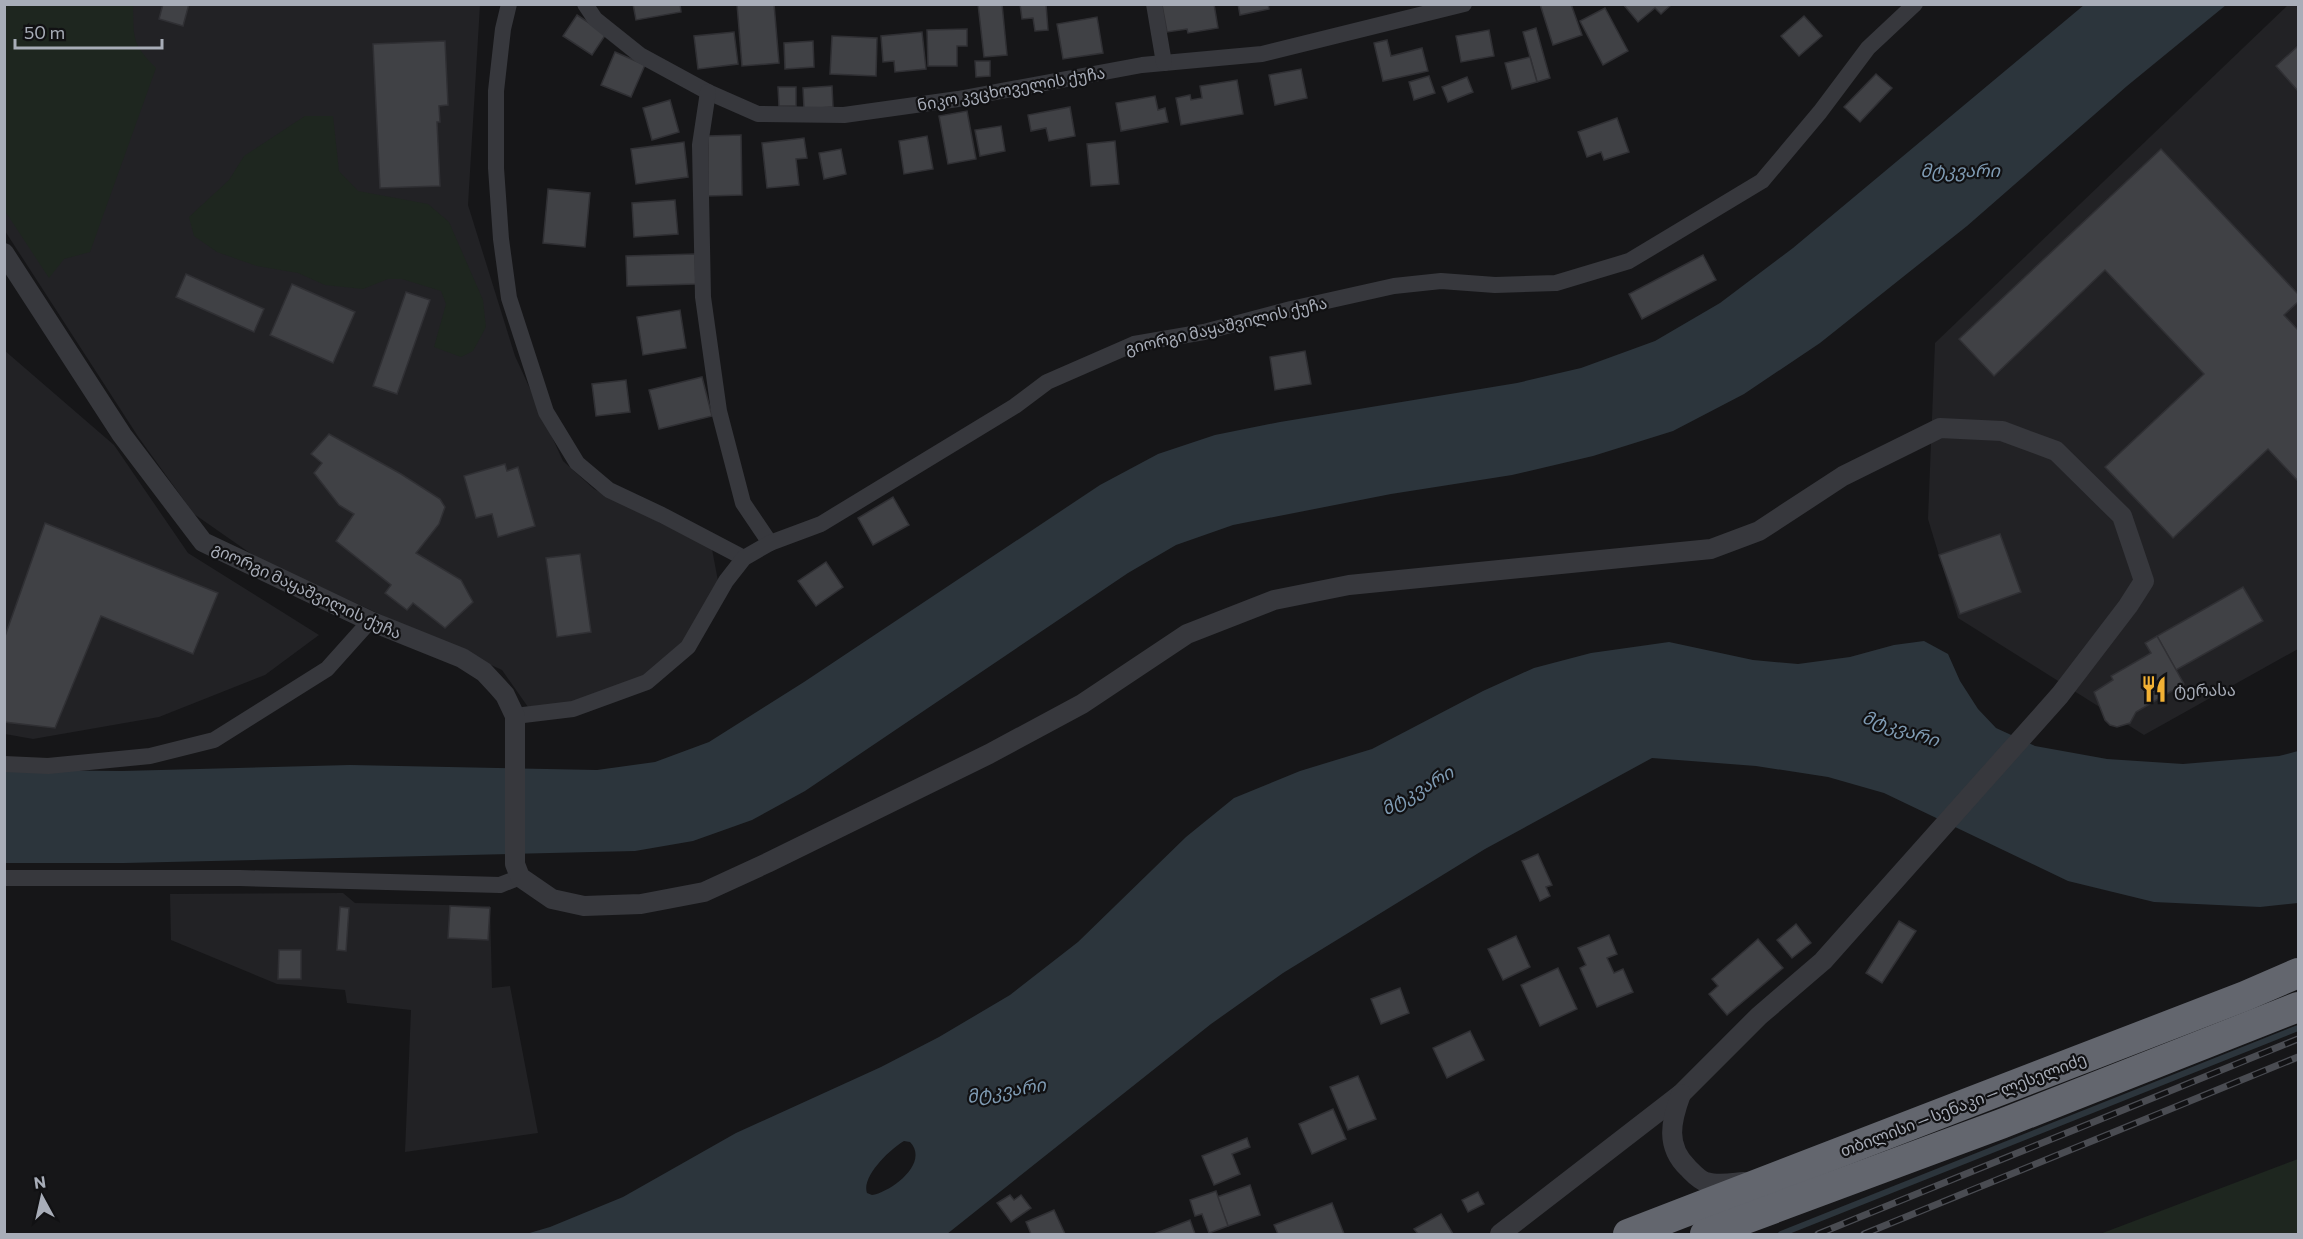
<svg xmlns="http://www.w3.org/2000/svg" width="2303" height="1239" viewBox="0 0 2303 1239" font-family="Commissioner,'Noto Sans Georgian',sans-serif">
<style>
.built{fill:#222225}
.green{fill:#1e261f}
.water{fill:#2c353c;fill-rule:evenodd}
.lines{fill:none;stroke-linecap:round;stroke-linejoin:round}
.stream{stroke:#2c353c;stroke-width:6}
.building{fill:#404145;stroke:#303034;stroke-width:1.5}
.minor{stroke:#37383d;stroke-width:16}
.tertiary{stroke:#37383d;stroke-width:20}
.motorway{stroke:#63666e;stroke-width:30}
.rail-casing{stroke:#4a4c52;stroke-width:7}
.rail{stroke:#111113;stroke-width:4.5;stroke-dasharray:14;stroke-linecap:butt}
.labels{text-anchor:middle;dominant-baseline:central;stroke-width:4.5;stroke-linejoin:round;paint-order:stroke}
.street-label{font-size:16px;fill:#a8adb8;stroke:#111113}
.poi-label{font-size:16px;fill:#a8adb8;stroke:#111113;text-anchor:start}
.water-label{font-size:18px;font-style:italic;fill:#7f9bb3;stroke:#111113}
</style>
<rect width="100%" height="100%" fill="#161618"/>
<g class="built">
<polygon points="5,5 480,5 468,205 515,356 563,461 594,489 712,549 718,581 687,641 648,678 576,703 528,707 502,670 257,558 194,514 139,438 5,231"/>
<polygon points="2288,5 2298,5 2298,649 2144,735 1958,618 1928,519 1935,343"/>
<polygon points="4,350 114,445 188,553 319,635 265,675 159,717 33,739 5,734"/>
<polygon points="343,893 355,903 490,906 492,988 510,986 538,1133 405,1152 411,1010 347,1003 345,990 277,984 171,940 170,894"/>
</g>
<g class="green">
<path d="M 4,5 L 133,5 C 134,38 131,43 156,68 L 90,252 L 64,259 L 49,278 L 5,211 Z"/>
<polygon points="305,116 333,116 339,171 358,191 428,204 449,222 483,300 486,327 473,351 461,357 434,347 446,304 441,291 402,279 388,279 363,289 325,285 298,273 257,266 217,252 194,236 189,217 229,180 244,156"/>
<polygon points="2298,1159 2298,1234 2100,1234"/>
</g>
<g class="water">
<polygon points="2084,5 2226,5 2127,86 1967,226 1820,343 1744,394 1673,431 1593,456 1512,475 1391,494 1233,525 1176,545 1128,573 805,791 752,820 693,841 635,851 124,863 5,863 4,770 122,771 350,765 597,770 655,762 709,742 804,682 1100,485 1158,454 1215,435 1280,422 1517,383 1581,368 1655,341 1720,303 1793,248"/>
<path d="M 1924,641 L 1948,654 L 1960,681 L 1978,709 L 1996,728 L 2035,746 L 2107,759 L 2183,764 L 2279,756 L 2298,751 L 2298,903 L 2260,907 L 2154,902 L 2068,881 L 1884,793 L 1828,777 L 1756,766 L 1652,758 L 1485,849 L 1283,973 L 1211,1024 L 947,1234 L 526,1234 L 550,1227 L 623,1197 L 736,1133 L 881,1067 L 939,1037 L 1010,995 L 1078,942 L 1186,837 L 1234,798 L 1300,771 L 1372,749 L 1483,691 L 1534,668 L 1591,653 L 1669,642 L 1753,660 L 1798,664 L 1850,657 L 1894,645 ZM 904,1141 L 910,1142 C 930,1163 891,1192 872,1195 L 867,1193 C 861,1177 890,1149 904,1141 Z"/>
</g>
<g class="lines">
<polyline class="stream" points="1781,1234 2298,1028"/>
</g>
<g class="building">
<polygon points="163,4 189,4 183,26 159,19"/>
<polygon points="633,4 680,4 681,12 636,20"/>
<polygon points="737,4 774,4 779,63 742,66"/>
<polygon points="978,4 1002,4 1007,55 984,57"/>
<polygon points="1020,4 1046,4 1048,30 1035,31 1033,18 1022,19"/>
<polygon points="1214,4 1218,28 1188,33 1187,29 1167,32 1162,5"/>
<polygon points="1238,4 1268,4 1269,9 1240,15"/>
<polygon points="1540,4 1571,4 1582,35 1553,45"/>
<polygon points="1623,4 1672,4 1661,14 1655,8 1638,22"/>
<polygon points="1605,8 1628,51 1603,65 1580,21"/>
<polygon points="577,15 606,34 592,55 563,36"/>
<polygon points="1804,16 1822,36 1799,56 1781,36"/>
<polygon points="1097,17 1103,53 1063,59 1057,24"/>
<polygon points="1536,28 1550,78 1537,82 1523,32"/>
<polygon points="967,29 967,46 957,46 957,66 928,66 927,30"/>
<polygon points="1489,30 1494,56 1461,62 1456,36"/>
<polygon points="734,32 738,64 698,69 694,36"/>
<polygon points="922,32 926,69 895,72 894,61 883,62 881,36"/>
<polygon points="832,36 877,38 876,76 830,74"/>
<polygon points="1387,40 1391,56 1422,48 1428,71 1383,81 1374,43"/>
<polygon points="445,41 448,105 439,106 440,122 437,122 440,186 380,188 373,44"/>
<polygon points="813,41 814,67 785,69 784,43"/>
<polygon points="2298,46 2298,91 2276,66"/>
<polygon points="615,52 645,65 631,97 601,85"/>
<polygon points="1530,57 1537,82 1512,89 1505,63"/>
<polygon points="975,61 990,61 990,76 976,77"/>
<polygon points="1301,69 1307,98 1275,105 1269,75"/>
<polygon points="1876,74 1892,88 1860,122 1844,107"/>
<polygon points="1429,76 1435,93 1414,100 1409,82"/>
<polygon points="1467,77 1473,92 1448,102 1442,87"/>
<polygon points="1237,80 1243,114 1181,125 1176,98 1190,95 1191,100 1202,98 1200,86"/>
<polygon points="832,86 833,107 804,109 803,88"/>
<polygon points="778,87 796,87 796,106 779,106"/>
<polygon points="1155,96 1158,110 1165,108 1168,122 1121,131 1116,103"/>
<polygon points="670,100 679,132 652,140 643,108"/>
<polygon points="1070,107 1075,136 1049,141 1046,128 1031,131 1028,115"/>
<polygon points="967,111 976,159 948,164 939,116"/>
<polygon points="1617,118 1629,152 1604,160 1601,152 1587,157 1578,132"/>
<polygon points="1001,126 1005,151 980,156 975,130"/>
<polygon points="741,135 742,195 708,196 708,136"/>
<polygon points="927,136 933,169 904,174 899,141"/>
<polygon points="804,138 807,158 796,159 799,185 767,188 762,143"/>
<polygon points="1115,141 1119,184 1091,186 1087,144"/>
<polygon points="684,142 688,177 636,184 631,149"/>
<polygon points="841,149 846,174 824,179 819,153"/>
<polygon points="2161,149 2298,294 2298,302 2284,315 2298,330 2298,481 2268,449 2173,538 2105,467 2204,374 2105,270 1994,376 1959,339"/>
<polygon points="548,189 590,193 585,247 543,243"/>
<polygon points="675,200 678,234 634,237 632,203"/>
<polygon points="695,254 696,284 627,286 626,256"/>
<polygon points="1703,255 1716,280 1642,319 1629,294"/>
<polygon points="186,274 264,309 254,332 176,297"/>
<polygon points="292,284 355,312 333,363 270,335"/>
<polygon points="406,292 430,300 397,394 373,386"/>
<polygon points="680,310 686,348 643,355 637,317"/>
<polygon points="1305,351 1311,384 1275,390 1270,357"/>
<polygon points="702,377 712,416 659,429 649,390"/>
<polygon points="626,380 630,412 596,416 592,384"/>
<polygon points="329,434 401,474 440,499 445,507 439,524 416,553 461,580 473,602 445,628 413,603 407,610 385,593 391,585 336,541 354,514 339,505 314,473 322,463 311,454"/>
<polygon points="505,464 507,471 518,467 535,526 498,537 492,514 476,518 464,476"/>
<polygon points="893,497 909,525 873,545 858,518"/>
<polygon points="45,523 218,593 193,654 101,616 55,728 4,722 4,639"/>
<polygon points="2000,534 2021,592 1960,614 1939,555"/>
<polygon points="580,554 591,632 557,637 546,558"/>
<polygon points="826,562 843,587 816,606 798,581"/>
<polygon points="2243,587 2263,621 2176,670 2157,636"/>
<polygon points="2157,636 2184,684 2136,712 2130,723 2117,727 2110,725 2105,720 2094,692 2113,680 2111,676 2151,653 2145,643"/>
<polygon points="1538,854 1552,885 1546,887 1550,896 1540,901 1522,861"/>
<polygon points="450,906 490,908 488,940 448,938"/>
<polygon points="340,907 349,908 346,951 337,950"/>
<polygon points="1899,921 1916,931 1882,983 1866,973"/>
<polygon points="1796,924 1811,943 1792,958 1777,940"/>
<polygon points="1609,935 1617,954 1607,958 1614,973 1623,969 1633,992 1597,1007 1580,968 1586,965 1578,948"/>
<polygon points="1516,936 1530,967 1503,980 1488,949"/>
<polygon points="1758,939 1783,968 1727,1015 1709,994 1718,986 1712,979"/>
<polygon points="279,950 301,950 301,979 278,979"/>
<polygon points="1558,968 1577,1009 1540,1026 1521,985"/>
<polygon points="1400,988 1409,1013 1381,1024 1371,999"/>
<polygon points="1470,1031 1484,1060 1447,1078 1433,1048"/>
<polygon points="1358,1076 1376,1119 1348,1130 1330,1087"/>
<polygon points="1333,1109 1346,1139 1312,1154 1299,1124"/>
<polygon points="1247,1138 1250,1147 1232,1154 1240,1174 1214,1185 1202,1156"/>
<polygon points="1250,1185 1260,1215 1228,1226 1217,1197"/>
<polygon points="1216,1191 1228,1226 1209,1233 1202,1214 1195,1216 1190,1200"/>
<polygon points="1478,1192 1484,1204 1468,1212 1462,1200"/>
<polygon points="1010,1195 1014,1200 1021,1195 1031,1208 1011,1222 997,1203"/>
<polygon points="1332,1203 1344,1234 1278,1234 1274,1225"/>
<polygon points="1054,1210 1065,1234 1031,1234 1026,1222"/>
<polygon points="1441,1214 1453,1234 1418,1234 1414,1229"/>
<polygon points="1190,1220 1195,1234 1154,1234"/>
</g>
<g class="lines">
<g class="minor">
<polyline points="509,4 503,29 496,91 496,168 501,239 509,298 546,412 577,463 609,490 662,515 744,558"/>
<polyline points="585,4 595,19 640,55 708,92 758,114 844,115 958,99 1142,65 1262,54 1464,4"/>
<polyline points="1154,4 1164,63"/>
<polyline points="708,92 700,145 703,297 719,411 743,503 770,543"/>
<polyline points="515,716 573,709 647,682 688,647 726,581 744,558 770,543 821,524 1015,406 1047,382 1134,344 1204,332 1291,309 1394,286 1441,281 1495,285 1556,283 1629,261 1762,181 1820,112 1868,48 1915,4"/>
<polyline points="4,764 48,766 150,756 214,740 327,669 370,621"/>
<polyline points="4,878 240,878 500,885 520,877"/>
</g>
<g class="tertiary">
<polyline points="4,253 122,435 203,542 370,621 462,658 484,672 497,686 505,695 515,716 515,864 520,877 552,899 584,906 641,904 704,892 767,863 989,754 1082,704 1187,634 1274,600 1349,585 1711,549 1759,531 1843,476 1940,428 2002,431 2056,451 2122,516 2144,581 2128,606 2060,695 1823,961 1759,1016 1681,1094 1500,1234"/>
<path d="M 1681,1094 C 1671,1121 1665,1146 1688,1168 C 1693,1173 1699,1180 1706,1182 C 1718,1186 1732,1183 1744,1182"/>
</g>
<g class="motorway">
<polyline points="1628,1234 2245,996 2298,973"/>
<polyline points="1705,1234 2001,1124 2298,1007"/>
</g>
<defs>
<g id="rail">
<polyline points="1818,1234 2298,1039"/>
<polyline points="1864,1234 2298,1057"/>
</g>
</defs>
<use href="#rail" class="rail-casing"/>
<use href="#rail" class="rail"/>
</g>
<defs>
<symbol id="restaurant-bare" viewBox="-9 -9 18 18"><path d="M-5-6h1v4h1v-4h1v4h1v-4h1v5L-1.5 .5V6h-2V.5L-5-1ZM5-6V6H3V1.5H1.5Q1.5-4 5-6Z" fill="#f2b134" stroke="#111113" stroke-width="2.5" paint-order="stroke"/></symbol>
</defs>
<g fill-rule="evenodd">
<use href="#restaurant-bare" x="2135" y="670" width="38" height="38"/>
</g>
<g class="labels">
<g class="street-label">
<text transform="translate(1011 88) rotate(-10)">ნიკო კვცხოველის ქუჩა</text>
<text transform="translate(1226 325) rotate(-13)">გიორგი მაყაშვილის ქუჩა</text>
<text transform="translate(307 590) rotate(25)">გიორგი მაყაშვილის ქუჩა</text>
<text transform="translate(1963 1104) rotate(-21)">თბილისი — სენაკი — ლესელიძე</text>
</g>
<g class="poi-label">
<text x="2174" y="689">ტერასა</text>
</g>
<g class="water-label">
<text x="1960" y="170">მტკვარი</text>
<text transform="translate(1901 728) rotate(18)">მტკვარი</text>
<text transform="translate(1417 790) rotate(-30)">მტკვარი</text>
<text transform="translate(1006 1090) rotate(-9)">მტკვარი</text>
</g>
</g>
<rect width="2303" height="1239" fill="none" stroke="#a8adb8" stroke-width="12"/>
<g transform="translate(42 1197) rotate(352)" stroke="#111113" stroke-width="4.5" paint-order="stroke">
<path d="M0-4.5L10 22L0 15L-10 22Z" fill="#a8adb8"/>
<text y="-9" font-size="16" font-weight="bold" text-anchor="middle" fill="#a8adb8">N</text>
</g>
<path d="M15 39v9h147v-9" fill="none" stroke="#a8adb8" stroke-width="3"/>
<text x="24" y="39" font-size="18" fill="#a8adb8" stroke="#111113" stroke-width="4.5" paint-order="stroke">50 m</text>
</svg>
